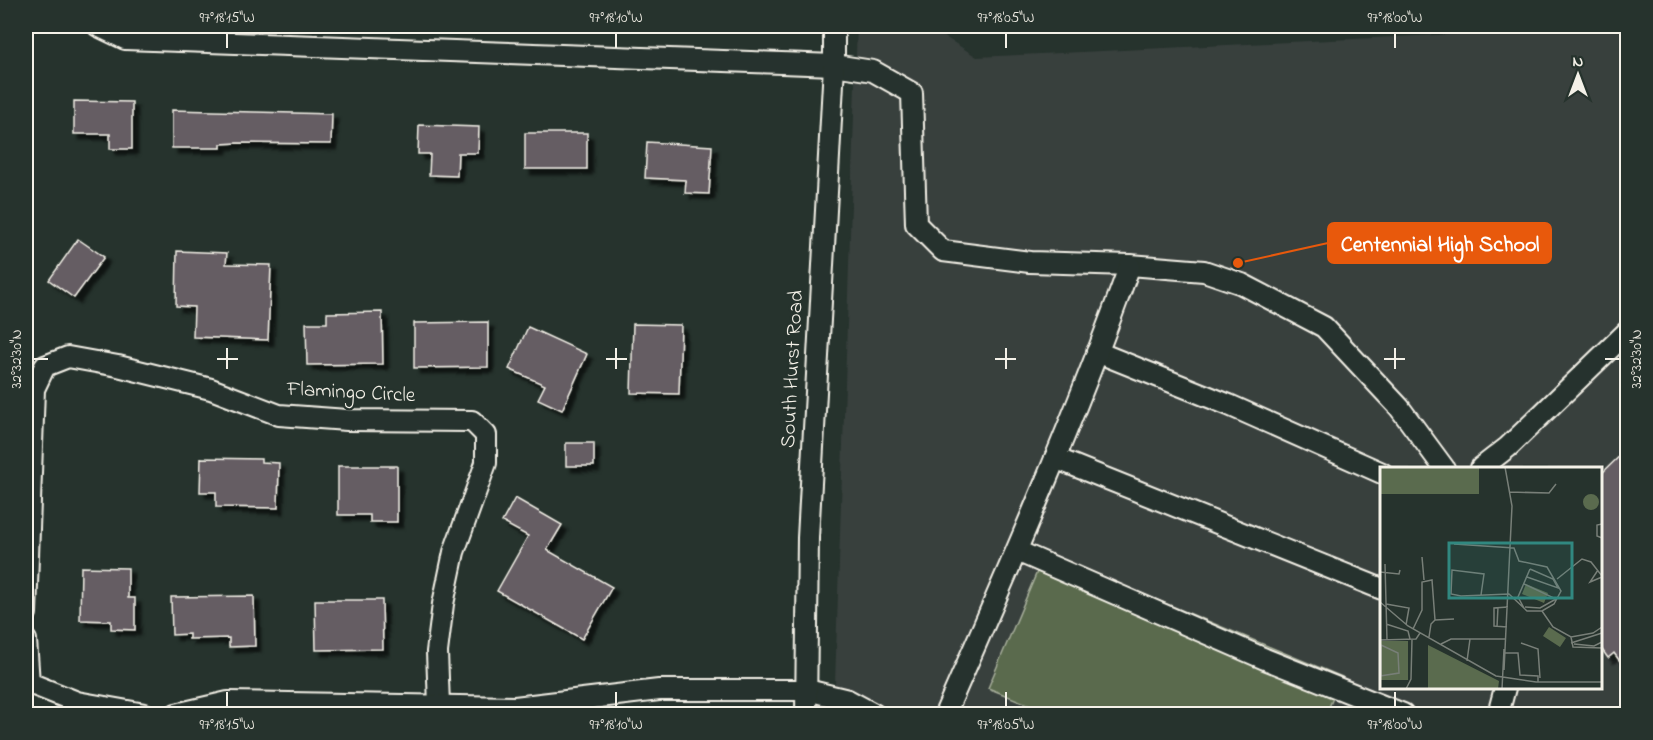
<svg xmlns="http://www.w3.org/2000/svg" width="1653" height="740" viewBox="0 0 1653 740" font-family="'Indie Flower',sans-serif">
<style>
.built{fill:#39403e;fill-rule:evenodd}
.pitch{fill:#5a6b4e;stroke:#a7ae9b;stroke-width:1.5}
.building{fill:#655d64;stroke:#f4f1e8;stroke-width:1.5;filter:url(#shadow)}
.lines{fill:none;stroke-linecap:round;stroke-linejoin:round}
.minor-casing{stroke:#f4f1e8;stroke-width:24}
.minor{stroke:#26332d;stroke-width:20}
.ticks{fill:none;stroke:#f4f1e8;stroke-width:2}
.labels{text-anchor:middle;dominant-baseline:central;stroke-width:4.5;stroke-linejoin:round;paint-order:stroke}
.street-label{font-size:21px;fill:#f4f1e8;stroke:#26332d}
.inset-road{fill:none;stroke:#787f78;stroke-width:1.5}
.view{fill:#318880;fill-opacity:0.15;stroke:#318880;stroke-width:3}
.inset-edge{fill:none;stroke:#f4f1e8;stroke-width:3}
.leader{fill:none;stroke:#e8590c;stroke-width:2}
.callout-dot{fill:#e8590c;stroke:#26332d;stroke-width:2}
.callout{fill:#e8590c;stroke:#e8590c;stroke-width:2}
.callout-label{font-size:22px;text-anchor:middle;font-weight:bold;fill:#fff}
.neatline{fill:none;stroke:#f4f1e8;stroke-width:2}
.ticks-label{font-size:15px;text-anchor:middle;fill:#f4f1e8}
</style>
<defs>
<filter id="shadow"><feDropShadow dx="5.5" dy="5.5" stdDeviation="1.5" flood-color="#0009"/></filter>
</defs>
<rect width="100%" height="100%" fill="#26332d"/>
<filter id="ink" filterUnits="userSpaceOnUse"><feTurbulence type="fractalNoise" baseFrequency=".0167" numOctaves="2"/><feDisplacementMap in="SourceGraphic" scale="12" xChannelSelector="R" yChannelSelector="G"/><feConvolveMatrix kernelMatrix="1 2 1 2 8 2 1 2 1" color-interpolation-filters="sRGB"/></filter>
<g filter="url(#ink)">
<path class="built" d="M 857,26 L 927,26 L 977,57 L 1627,26 L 1627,714 L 834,714 ZM 1382,468 L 1600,468 L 1600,688 L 1382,688 Z"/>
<polygon class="pitch" points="1045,553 1342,677 1326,714 1052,714 988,688"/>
<g class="building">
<polygon points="74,101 132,102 132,149 110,149 110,134 74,134"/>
<polygon points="172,110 332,114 331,144 237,143 221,144 221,148 172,148"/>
<polygon points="419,125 479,127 478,153 458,153 457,176 429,175 430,154 418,154"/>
<rect x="525" y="133" width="62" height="36"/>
<polygon points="647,142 712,146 709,194 685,193 686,180 645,178"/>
<polygon points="78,239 104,257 74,298 49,280"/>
<polygon points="177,251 227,253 226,264 271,265 268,340 193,337 194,307 176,306"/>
<polygon points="382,312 383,364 307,365 306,323 327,323 327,313"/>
<polygon points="488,322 488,367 414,368 414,323"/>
<polygon points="633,324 681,325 679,394 631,393"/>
<polygon points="528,327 587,354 562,410 538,399 545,385 509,369"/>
<rect x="566" y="443" width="28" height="23"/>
<polygon points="1628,448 1628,672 1614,653 1608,658 1600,647 1600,475"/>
<polygon points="201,458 261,459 261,462 279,463 278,508 216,507 216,492 200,492"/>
<polygon points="338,466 397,466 397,522 370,522 370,515 338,515"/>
<polygon points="515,498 562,525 547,550 612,587 582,639 497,591 528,536 502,522"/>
<polygon points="81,567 128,568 128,598 135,598 135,630 111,629 111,621 80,620"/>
<polygon points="254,596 255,646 229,647 229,638 189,639 189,634 172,635 171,597"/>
<polygon points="315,600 382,600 383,649 316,650"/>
</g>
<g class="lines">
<defs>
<g id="minor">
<polyline points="98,26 125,39 834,65 873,71 912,93 916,224 943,251 1030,262 1130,265 1204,271 1242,284 1324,327 1399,407 1444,468"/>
<polyline points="1097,352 1229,405 1382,473"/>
<polyline points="1055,458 1382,589"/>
<polyline points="1481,468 1508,447 1628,331"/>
<polyline points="1017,551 1265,659 1403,714"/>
<polyline points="26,613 34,389 45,366 68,357 118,366 211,389 279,415 347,420 472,421 486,435 486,463 454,552 443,604 437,652 439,705"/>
<polyline points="26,640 29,683 77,702 145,714"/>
<polyline points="176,714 228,702 515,707 659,690 807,690 848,700 874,714"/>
<polyline points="806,714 808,538 834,65 834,26"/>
<path d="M 945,714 C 1010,567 1075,418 1130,265"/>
<polyline points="1498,714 1505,688"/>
</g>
</defs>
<use href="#minor" class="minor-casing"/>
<use href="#minor" class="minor"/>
</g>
</g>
<path class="ticks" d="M 227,33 L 227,48M 616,33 L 616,48M 1006,33 L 1006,48M 1395,33 L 1395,48M 227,348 L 227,369M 616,348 L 616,369M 1006,348 L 1006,369M 1395,348 L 1395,369M 33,359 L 48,359M 217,359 L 238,359M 606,359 L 627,359M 995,359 L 1016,359M 1384,359 L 1405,359M 1605,359 L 1620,359M 227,692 L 227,707M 616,692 L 616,707M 1006,692 L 1006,707M 1395,692 L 1395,707"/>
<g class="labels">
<g class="street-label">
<text transform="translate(793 369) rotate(-87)">South Hurst Road</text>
<text transform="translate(351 393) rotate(3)">Flamingo Circle</text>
</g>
</g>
<g transform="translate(1380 467)">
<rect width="222" height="222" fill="#26332d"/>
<path d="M 0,0 L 99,0 L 99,27 L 0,27 ZM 48,178 L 119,214 L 118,222 L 48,222 Z" fill="#5a6b4e"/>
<path d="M 0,174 L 28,174 L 28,213 L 0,213 Z" fill="#5a6b4e"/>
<path d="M203 35a8 8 0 1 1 16 0a8 8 0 1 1-16 0ZM 146,117 L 168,126 L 164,136 L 142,127 ZM 169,160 L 186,171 L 180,180 L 163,169 Z" fill="#5a6b4e"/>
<path class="inset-road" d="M 129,25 L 169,26 L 176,17M 222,57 L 217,58 L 217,69 L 222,71M 74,77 L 134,81 L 139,94 L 167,100 L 181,124 L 174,137 L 162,144 L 147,144 L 129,127 L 81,129 L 71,127 L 72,103 L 104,107 L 101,128M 42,90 L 44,113M 5,97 L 7,173M 218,103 L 210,115 L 222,110M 0,105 L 19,107 L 20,103M 147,110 L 178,121 L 173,112 L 150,102M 177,112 L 202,92 L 211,95 L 222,109M 144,117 L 176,132 L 160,141 L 145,140M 0,135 L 28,159 L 116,209 L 156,215 L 222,215M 6,137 L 29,141 L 26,158M 144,141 L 138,130 L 150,102M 162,144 L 173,160 L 191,170 L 213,166 L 222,160M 55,153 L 74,152M 6,157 L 28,164 L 30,172M 117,160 L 118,140M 127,160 L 114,159 L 114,141 L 128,140M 33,162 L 42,143 L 42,115 L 52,113 L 55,153 L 51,157 L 49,170M 191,170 L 193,180 L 222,181M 0,173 L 36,172 L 40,166M 141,176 L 158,182 L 160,211M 191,176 L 222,166M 61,177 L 71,172 L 125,172M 194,177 L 214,179 L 222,175M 125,186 L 138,186 L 140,208 L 158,209 L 158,215M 87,194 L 90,172M 124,203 L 132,39 L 125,0M 0,209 L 19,206 L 18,186 L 1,178M 1,209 L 1,178M 26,222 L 31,212 L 32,172M 122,222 L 124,182"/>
<path class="view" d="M 69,76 L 192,76 L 192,131 L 69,131 Z"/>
<rect width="222" height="222" class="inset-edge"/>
</g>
<path class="leader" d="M1238 263L1328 243"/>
<circle class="callout-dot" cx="1238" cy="263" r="6"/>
<rect class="callout" x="1328" y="223" width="223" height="40" rx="6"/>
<g class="callout-label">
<text x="1440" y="251">Centennial High School</text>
</g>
<rect width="1653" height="740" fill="none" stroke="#26332d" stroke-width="66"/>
<g transform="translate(1578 75)" stroke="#26332d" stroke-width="4.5" paint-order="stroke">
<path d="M0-4.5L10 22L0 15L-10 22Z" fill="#f4f1e8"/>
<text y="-9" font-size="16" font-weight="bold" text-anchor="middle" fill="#f4f1e8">N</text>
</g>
<rect x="33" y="33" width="1587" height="674" class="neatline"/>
<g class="ticks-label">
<text x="227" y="22">97°18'15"W</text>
<text x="616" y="22">97°18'10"W</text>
<text x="1006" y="22">97°18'05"W</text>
<text x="1395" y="22">97°18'00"W</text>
<text transform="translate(16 359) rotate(-90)" y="5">32°32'30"N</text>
<text transform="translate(1636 359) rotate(-90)" y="5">32°32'30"N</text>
<text x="227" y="729">97°18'15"W</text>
<text x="616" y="729">97°18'10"W</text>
<text x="1006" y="729">97°18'05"W</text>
<text x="1395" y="729">97°18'00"W</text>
</g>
</svg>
